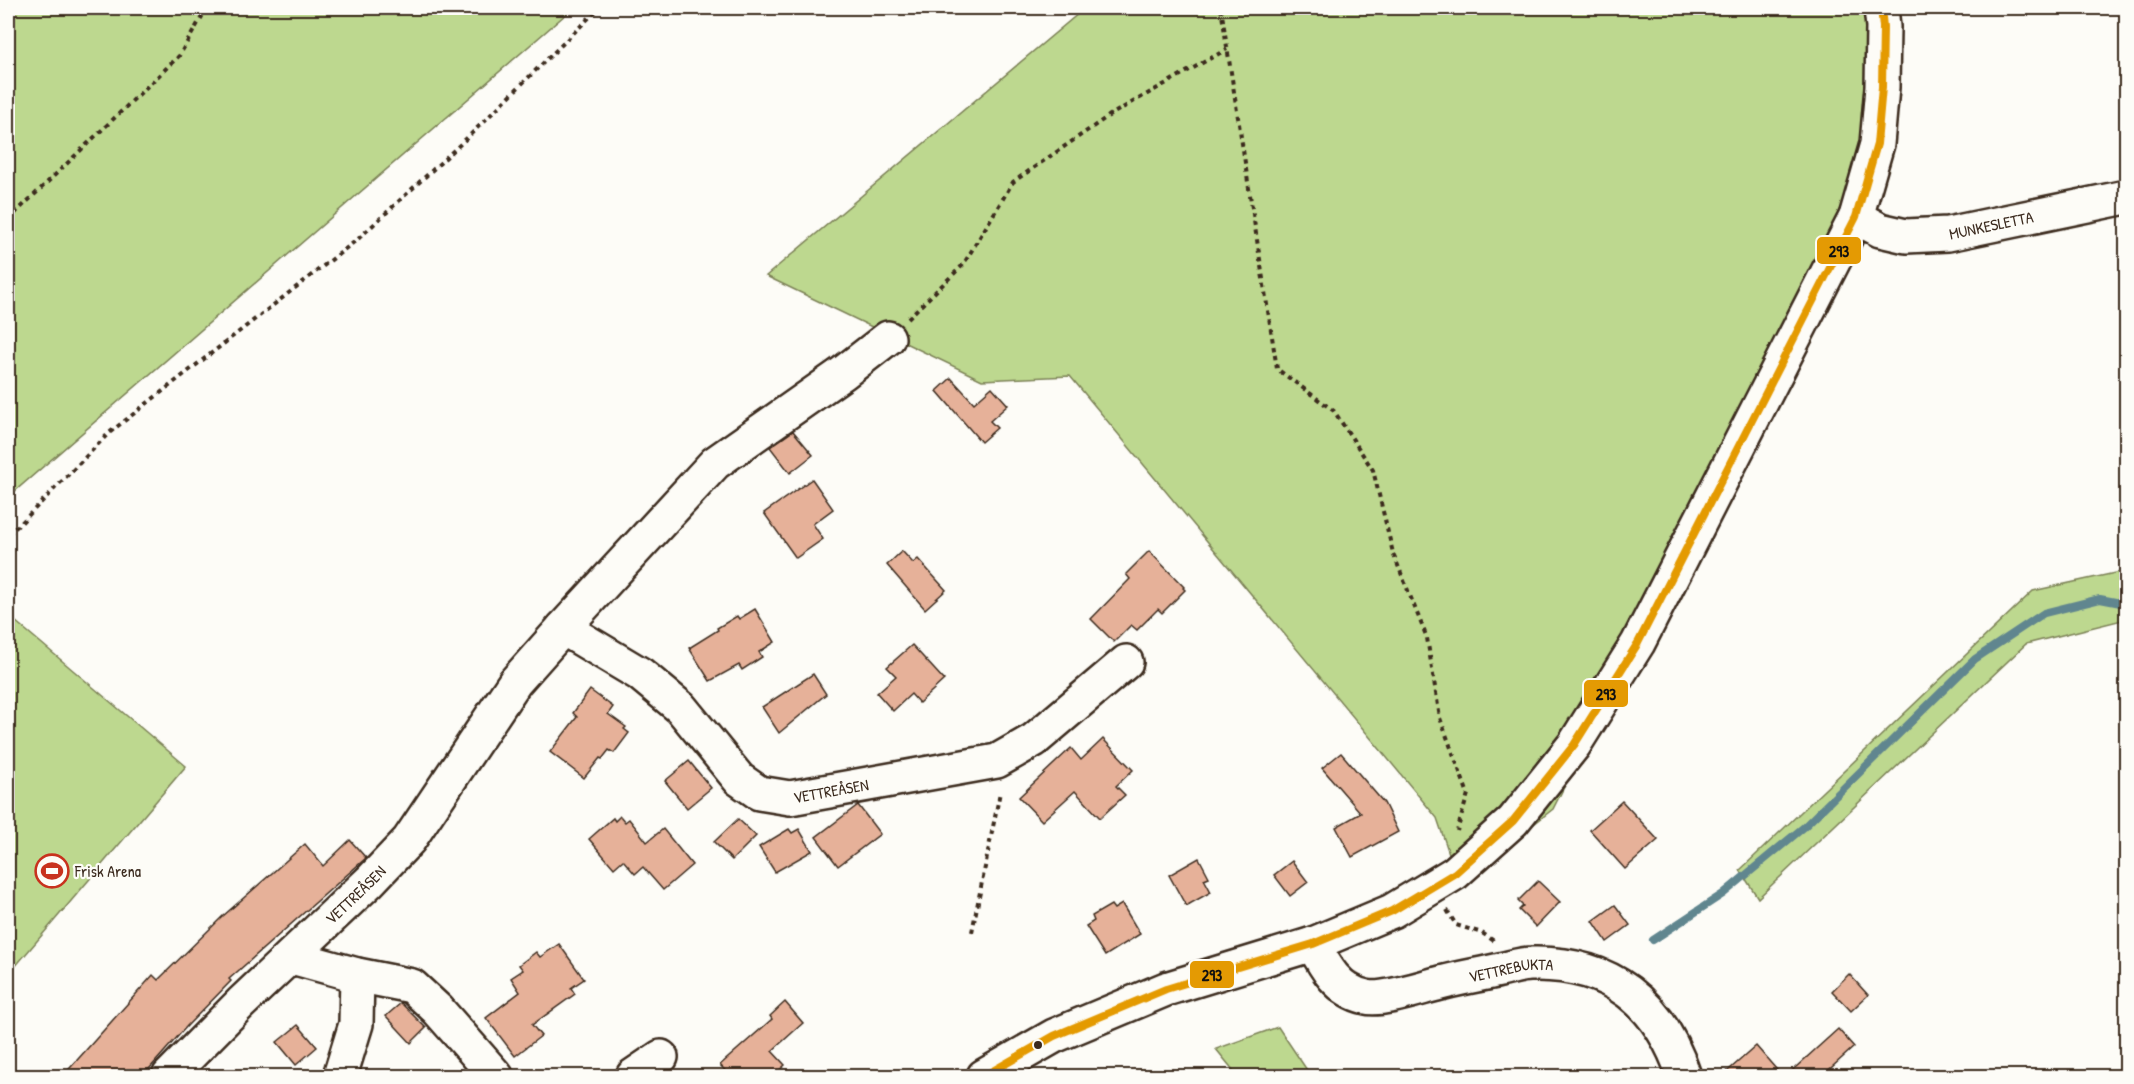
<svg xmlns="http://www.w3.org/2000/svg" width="2134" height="1084" viewBox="0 0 2134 1084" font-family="'Patrick Hand',sans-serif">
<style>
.green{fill:#bdd88f;stroke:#7c8156;stroke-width:1.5}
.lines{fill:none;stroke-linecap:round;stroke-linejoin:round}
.stream{stroke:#61868f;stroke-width:8}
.building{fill:#e6b199;stroke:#3b2a1e;stroke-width:1.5}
.minor-casing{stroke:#3b2a1e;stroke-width:38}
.path{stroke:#3b2a1e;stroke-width:4;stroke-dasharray:4.5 4.5;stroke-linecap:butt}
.minor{stroke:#fdfcf7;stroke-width:33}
.bus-1-casing{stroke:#fdfcf7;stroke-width:12}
.bus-1{stroke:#e49a03;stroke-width:8}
.bus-dot{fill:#3b2a1e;stroke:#fdfcf7;stroke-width:2}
.labels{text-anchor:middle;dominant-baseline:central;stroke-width:4.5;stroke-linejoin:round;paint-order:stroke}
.street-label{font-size:16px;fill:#3b2a1e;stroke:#fdfcf7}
.poi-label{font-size:16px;fill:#3b2a1e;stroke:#fdfcf7;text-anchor:start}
.line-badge{stroke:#fdfcf7;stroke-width:2}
.pale-badge-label{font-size:16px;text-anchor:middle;font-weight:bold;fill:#111}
</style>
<rect width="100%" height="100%" fill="#fdfcf7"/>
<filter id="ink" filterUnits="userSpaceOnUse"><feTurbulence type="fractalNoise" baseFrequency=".0167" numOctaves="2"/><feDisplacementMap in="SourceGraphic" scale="12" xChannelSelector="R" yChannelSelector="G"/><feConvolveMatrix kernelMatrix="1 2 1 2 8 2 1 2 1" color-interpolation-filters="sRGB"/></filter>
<g filter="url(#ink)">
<g class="green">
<polygon points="8,8 573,8 8,497"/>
<polygon points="1085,8 1885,8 1873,144 1820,279 1553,809 1459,883 1437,818 1070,376 982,380 766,276"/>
<polygon points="2124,571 2126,572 2126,623 2122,620 2026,644 1758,898 1740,870 2033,591"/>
<polygon points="8,615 186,766 8,975"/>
<polygon points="1278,1027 1311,1076 1238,1076 1216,1049"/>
</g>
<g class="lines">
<polyline class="stream" points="1653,940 1723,894 1804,827 1975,659 2044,613 2100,599 2126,604"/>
</g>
<g class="building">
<polygon points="951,378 974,403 992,387 1008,405 990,421 997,428 981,442 937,391"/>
<polygon points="793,431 813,455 790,473 770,447"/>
<polygon points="812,479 833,509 813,524 823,539 796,558 764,513"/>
<polygon points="902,551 913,563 918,559 946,590 925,609 887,565"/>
<polygon points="1149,551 1184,587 1183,588 1185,590 1162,613 1158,609 1137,630 1131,625 1114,642 1091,619 1130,579 1126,574"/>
<polygon points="755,609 775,642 759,652 762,657 742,670 739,665 710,681 689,648 718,630 717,628 737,616 739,619"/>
<polygon points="912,645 944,680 919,703 911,694 893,711 877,693 896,676 887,667"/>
<polygon points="813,674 826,694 779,733 762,707"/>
<polygon points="590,690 613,707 608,714 626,727 624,729 629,733 614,753 609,750 602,759 600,758 584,778 550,752 577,717 573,713"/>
<polygon points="1103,739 1133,770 1116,786 1125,795 1100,818 1075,791 1042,821 1019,797 1071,748 1081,760"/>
<polygon points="1341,753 1384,803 1398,832 1352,857 1336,827 1361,813 1322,768"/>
<polygon points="689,761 711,788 687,808 665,781"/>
<polygon points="1622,801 1658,840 1625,869 1590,830"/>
<polygon points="858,805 880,834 838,866 816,837"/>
<polygon points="620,816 625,822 629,819 647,842 663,829 692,865 663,890 643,867 635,874 623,860 614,868 589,839 613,818 615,821"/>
<polygon points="738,819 756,836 732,860 714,842"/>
<polygon points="789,829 792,833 799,829 812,851 775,872 759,847"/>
<polygon points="350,840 366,858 229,979 231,981 187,1026 142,1077 62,1077 153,975 158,980 223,916 305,844 323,866"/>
<polygon points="1199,858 1209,877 1204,879 1211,892 1186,906 1169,875"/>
<polygon points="1292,861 1308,882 1290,896 1274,875"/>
<polygon points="1538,881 1560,902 1536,927 1519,910 1523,906 1518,901"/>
<polygon points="1122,904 1140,934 1105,956 1086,926 1094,921 1092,916 1111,905 1114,909"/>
<polygon points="1615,905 1630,925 1607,942 1593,921"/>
<polygon points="559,944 584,979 571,988 575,994 532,1025 541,1036 515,1056 486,1018 520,992 511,978 523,970 519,965 536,952 540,957"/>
<polygon points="1849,974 1868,995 1851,1011 1832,991"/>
<polygon points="785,1002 803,1023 772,1051 785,1065 772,1077 731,1077 720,1065 772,1019 770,1016"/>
<polygon points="401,1003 426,1028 411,1043 386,1016"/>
<polygon points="298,1025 317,1047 296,1065 277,1042"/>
<polygon points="1838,1029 1854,1047 1821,1077 1785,1077"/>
<polygon points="1756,1046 1783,1077 1721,1077"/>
</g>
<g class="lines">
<defs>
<g id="minor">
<path id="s1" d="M 1856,217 L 1880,230 L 1906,236 L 1948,234 L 2126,197"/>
<path id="s2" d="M 563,628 L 640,674 L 681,708 L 739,779 L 759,793 L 790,798 L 997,761 L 1034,740 L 1126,662"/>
<path id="s3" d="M 1313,944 C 1325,967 1338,991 1366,997 C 1382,1001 1420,988 1437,984 C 1458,978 1479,975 1500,970 C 1510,968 1521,964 1531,964 C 1611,962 1660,1003 1684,1076"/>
<polyline points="292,957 357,975 412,986 438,1010 496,1076"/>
<path id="s4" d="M 169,1076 L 241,1003 L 370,881 L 409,840 L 515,682 L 563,628 L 715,463 L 843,373 L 888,338"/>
<polyline points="340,1076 356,1024 357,975"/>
<polyline points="633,1076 661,1057"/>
<polyline points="984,1076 1054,1036 1166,989 1313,944 1392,911 1455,873 1513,821 1574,745 1638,643 1856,217 1877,144 1882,87 1883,27 1881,8"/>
</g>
</defs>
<use href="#minor" class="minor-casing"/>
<g class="path">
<polyline points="1221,8 1277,369 1334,411 1373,470 1393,553 1427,638 1440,718 1468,794 1457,831"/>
<polyline points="8,220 179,56 207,8"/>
<polyline points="908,318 963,265 1013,182 1110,115 1227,49"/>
<polyline points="8,534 21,523 109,433 358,239 468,137 599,8"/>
<polyline points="1447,910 1456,925 1482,933 1494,941"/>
<polyline points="972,932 1000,792"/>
</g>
<use href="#minor" class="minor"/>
<defs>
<polyline id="bus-1" points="984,1076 1054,1036 1166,989 1313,944 1392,911 1455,873 1513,821 1574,745 1638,643 1856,217 1877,144 1882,87 1883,27 1881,8"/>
</defs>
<use href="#bus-1" class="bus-1-casing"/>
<use href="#bus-1" class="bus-1"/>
</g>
</g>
<defs>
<symbol id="stadium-ring" viewBox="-11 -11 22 22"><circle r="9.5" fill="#fdfcf7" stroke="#c8321e" stroke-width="1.5"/><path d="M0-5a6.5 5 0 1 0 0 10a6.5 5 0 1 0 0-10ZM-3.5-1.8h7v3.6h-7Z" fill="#c8321e"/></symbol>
</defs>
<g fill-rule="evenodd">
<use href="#stadium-ring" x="33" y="852" width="38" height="38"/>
</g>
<circle class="bus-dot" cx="1038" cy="1045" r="5"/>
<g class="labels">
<g class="street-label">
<text stroke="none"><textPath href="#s1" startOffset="140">MUNKESLETTA</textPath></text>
<text stroke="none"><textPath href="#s2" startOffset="332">VETTREÅSEN</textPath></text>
<text stroke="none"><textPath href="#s4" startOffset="260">VETTREÅSEN</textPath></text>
<text stroke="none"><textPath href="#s3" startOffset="226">VETTREBUKTA</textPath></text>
</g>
<g class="poi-label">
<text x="75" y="871">Frisk Arena</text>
</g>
</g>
<g class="line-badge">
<rect x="1816" y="236" width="46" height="29" rx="6" fill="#e49a03"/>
<rect x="1583" y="679" width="46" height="29" rx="6" fill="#e49a03"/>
<rect x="1189" y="960" width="46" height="29" rx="6" fill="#e49a03"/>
</g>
<g class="pale-badge-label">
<text x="1839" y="257">293</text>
<text x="1606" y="700">293</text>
<text x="1212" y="981">293</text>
</g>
<rect width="2134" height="1084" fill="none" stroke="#fdfcf7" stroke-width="30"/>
<rect x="15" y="15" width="2104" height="1054" fill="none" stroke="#3b2a1e" stroke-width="2" filter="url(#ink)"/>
</svg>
